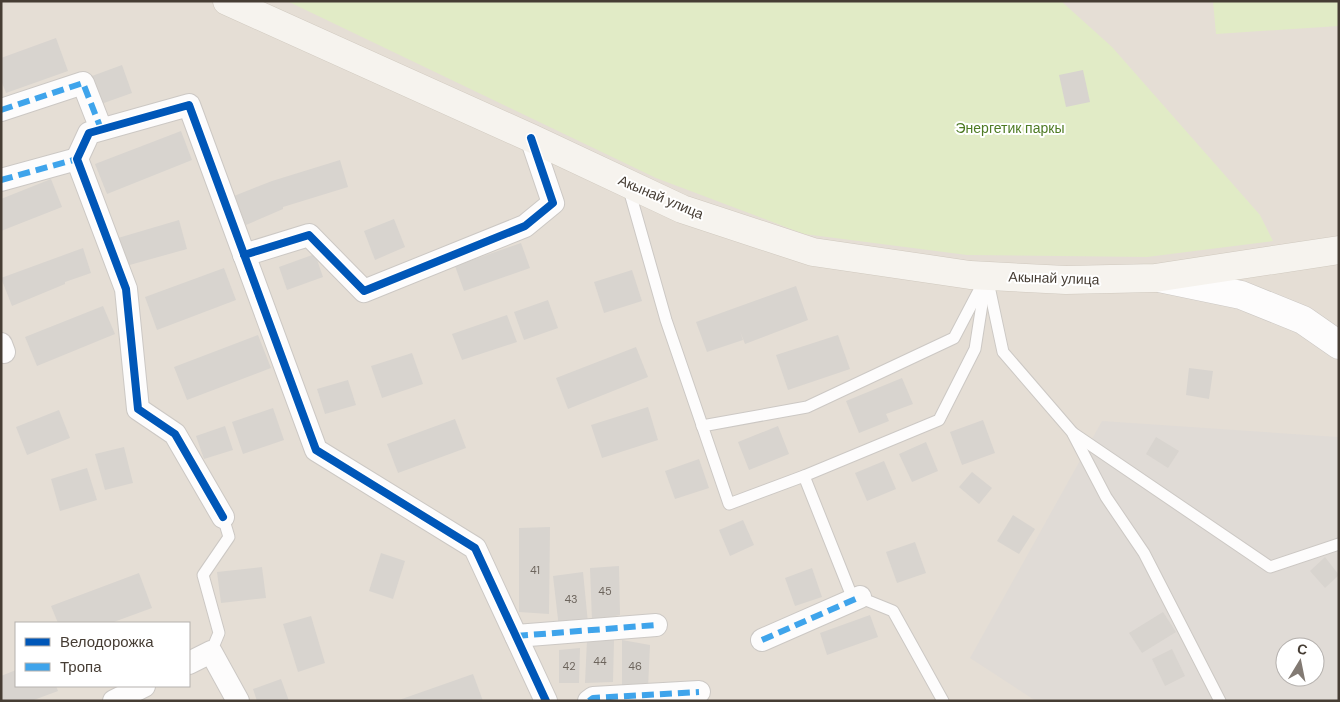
<svg xmlns="http://www.w3.org/2000/svg" width="1340" height="702" viewBox="0 0 1340 702" font-family="'DM Sans',sans-serif">
<style>
.residential{fill:#e5ded5;fill-rule:evenodd}
.industrial{fill:#e0dbd6;fill-rule:evenodd}
.green{fill:#e1ebc6}
.building{fill:#d8d4cf}
.lines{fill:none;stroke-linecap:round;stroke-linejoin:round}
.service-casing{stroke:#ccc8c4;stroke-width:13}
.minor-casing{stroke:#ccc8c4;stroke-width:24}
.tertiary-casing{stroke:#ccc8c4;stroke-width:29}
.secondary-casing{stroke:#d0c9bf;stroke-width:29}
.service{stroke:#fdfcfc;stroke-width:11}
.minor{stroke:#fdfcfc;stroke-width:22}
.tertiary{stroke:#fdfcfc;stroke-width:28}
.secondary{stroke:#f6f3ee;stroke-width:28}
.quiet{stroke:#3fa4eb;stroke-width:6;stroke-dasharray:12 6;stroke-linecap:butt}
.cycleway-casing{stroke:#fff;stroke-width:11}
.cycleway{stroke:#0057b8;stroke-width:8}
.labels{text-anchor:middle;dominant-baseline:central;stroke-width:4;stroke-linejoin:round;paint-order:stroke}
.number-label{font-size:11px;fill:#6c645c}
.park-label{font-size:14px;fill:#4e7b24;stroke:#fff}
.street-label{font-size:14px;fill:#463d34;stroke:#fff}
</style>
<rect width="100%" height="100%" fill="#f0ece8"/>
<path class="residential" d="M 1,1 L 1339,1 L 1339,701 L 1,701 ZM 16,623 L 189,623 L 189,686 L 16,686 ZM 1285,647 L 1315,647 L 1315,677 L 1285,677 Z"/>
<path class="industrial" d="M 1102,421 L 1338,437 L 1339,701 L 1036,701 L 970,658 ZM 1285,647 L 1315,647 L 1315,677 L 1285,677 Z"/>
<g class="green">
<polygon points="287,1 1061,1 1112,47 1260,215 1273,241 1147,257 967,255 804,234 656,178"/>
<polygon points="1213,1 1339,1 1339,26 1216,34"/>
</g>
<g class="building">
<polygon points="56,38 68,71 6,93 1,80 1,58"/>
<polygon points="122,65 132,93 101,104 92,76"/>
<polygon points="1083,70 1090,102 1066,107 1059,75"/>
<polygon points="181,131 192,160 107,194 95,164"/>
<polygon points="340,160 348,187 283,207 283,209 246,225 234,196 272,181"/>
<polygon points="51,179 62,207 1,231 1,199"/>
<polygon points="394,219 405,247 375,260 364,231"/>
<polygon points="179,220 187,249 126,266 118,238"/>
<polygon points="521,243 530,268 464,291 455,266"/>
<polygon points="83,248 91,273 65,282 65,284 12,306 1,278"/>
<polygon points="315,254 323,277 287,290 279,267"/>
<polygon points="224,268 236,300 157,330 145,297"/>
<polygon points="632,270 642,301 604,313 594,282"/>
<polygon points="796,286 808,320 745,344 740,331 743,340 707,352 696,322"/>
<polygon points="548,300 558,328 524,340 514,312"/>
<polygon points="103,306 115,334 37,366 25,337"/>
<polygon points="507,315 517,342 462,360 452,334"/>
<polygon points="258,335 271,368 187,400 174,367"/>
<polygon points="838,335 850,369 788,390 776,355"/>
<polygon points="636,347 648,377 568,409 556,378"/>
<polygon points="412,353 423,384 382,398 371,366"/>
<polygon points="1189,368 1213,371 1209,399 1186,395"/>
<polygon points="902,378 913,404 886,414 889,421 859,433 846,401"/>
<polygon points="348,380 356,405 325,414 317,389"/>
<polygon points="648,407 658,440 602,458 591,425"/>
<polygon points="273,408 284,440 243,454 232,422"/>
<polygon points="59,410 70,438 27,455 16,427"/>
<polygon points="455,419 466,448 398,473 387,444"/>
<polygon points="983,420 995,453 962,465 950,432"/>
<polygon points="225,426 233,450 204,459 196,436"/>
<polygon points="778,426 789,454 749,470 738,442"/>
<polygon points="1156,437 1179,451 1168,468 1146,454"/>
<polygon points="926,442 938,471 912,482 899,454"/>
<polygon points="124,447 133,483 105,490 95,454"/>
<polygon points="699,459 709,488 675,499 665,471"/>
<polygon points="884,461 896,489 867,501 855,473"/>
<polygon points="87,468 97,500 60,511 51,479"/>
<polygon points="972,472 992,488 979,504 959,487"/>
<polygon points="1013,515 1035,529 1019,554 997,541"/>
<polygon points="743,520 754,545 730,556 719,530"/>
<polygon points="550,527 549,614 519,612 519,528"/>
<polygon points="915,542 926,573 897,583 886,552"/>
<polygon points="381,553 405,561 393,599 369,591"/>
<polygon points="1325,557 1339,575 1325,588 1310,571"/>
<polygon points="619,566 620,615 592,621 590,568"/>
<polygon points="262,567 266,598 221,603 217,572"/>
<polygon points="812,568 822,597 795,606 785,578"/>
<polygon points="583,572 588,623 559,628 553,576"/>
<polygon points="139,573 152,608 111,623 58,623 51,606"/>
<polygon points="1163,612 1176,632 1142,653 1129,633"/>
<polygon points="870,615 878,637 827,655 820,633"/>
<polygon points="311,616 325,663 298,672 283,624"/>
<polygon points="587,640 614,640 613,682 585,683"/>
<polygon points="622,640 650,645 648,688 622,692"/>
<polygon points="580,648 579,683 559,683 559,650"/>
<polygon points="1172,649 1185,676 1165,686 1152,659"/>
<polygon points="16,670 16,686 56,686 58,691 31,701 1,701 1,676"/>
<polygon points="473,674 483,701 399,701 399,700"/>
<polygon points="281,679 289,701 257,701 253,689"/>
</g>
<g class="lines">
<defs>
<g id="service">
<polyline points="628,186 666,320 729,504 804,476 851,594 893,611 943,701"/>
<polyline points="987,277 1003,352 1072,432 1106,497 1144,553 1220,701"/>
<polyline points="702,426 807,407 954,338 986,277"/>
<polyline points="1073,433 1270,567 1339,544"/>
<polyline points="804,476 939,420 975,349 985,285"/>
<polyline points="211,652 219,633 203,575 229,537 223,517"/>
</g>
<g id="minor">
<polyline points="1,110 83,83 101,129"/>
<polyline points="1,180 77,159"/>
<polyline points="244,255 309,235 364,291 525,226 553,203 531,138"/>
<polyline points="1,344 4,352"/>
<polyline points="223,517 175,434 138,409 126,289 77,159 89,133 189,105 316,450 475,548 546,701"/>
<polyline points="516,636 656,625"/>
<polyline points="762,640 860,597"/>
<polyline points="189,663 211,652 238,701"/>
<polyline points="114,701 144,686"/>
<polyline points="589,701 593,698 699,692"/>
</g>
<polyline id="tertiary" points="1159,278 1241,295 1303,320 1339,345"/>
<polyline id="secondary" points="227,1 531,138 682,209 813,252 970,275 1066,280 1155,278 1339,250"/>
</defs>
<use href="#service" class="service-casing"/>
<use href="#minor" class="minor-casing"/>
<use href="#tertiary" class="tertiary-casing"/>
<use href="#secondary" class="secondary-casing"/>
<use href="#service" class="service"/>
<use href="#minor" class="minor"/>
<use href="#tertiary" class="tertiary"/>
<use href="#secondary" class="secondary"/>
<g class="quiet">
<polyline points="1,110 83,83 101,129"/>
<polyline points="1,180 77,159"/>
<polyline points="516,636 656,625"/>
<polyline points="762,640 860,597"/>
<polyline points="589,701 593,698 699,692"/>
</g>
<defs>
<g id="cycleway">
<polyline points="244,255 309,235 364,291 525,226 553,203 531,138"/>
<polyline points="223,517 175,434 138,409 126,289 77,159 89,133 189,105 316,450 475,548 546,701"/>
</g>
</defs>
<use href="#cycleway" class="cycleway-casing"/>
<use href="#cycleway" class="cycleway"/>
</g>
<g class="labels">
<g class="number-label">
<text x="535" y="570">41</text>
<text x="605" y="591">45</text>
<text x="571" y="599">43</text>
<text x="600" y="661">44</text>
<text x="569" y="666">42</text>
<text x="635" y="666">46</text>
</g>
<g class="park-label">
<text x="1010" y="128">Энергетик паркы</text>
</g>
<g class="street-label">
<text transform="translate(661 197) rotate(23)">Акынай улица</text>
<text transform="translate(1054 278) rotate(2)">Акынай улица</text>
</g>
</g>
<rect width="1340" height="702" fill="none" stroke="#463d34" stroke-width="5"/>
<rect x="15" y="622" width="175" height="65" fill="#ffffff" stroke="#b5b1ae"/>
<rect x="25" y="638" width="25" height="8" fill="#0057b8" stroke="#b5b1ae"/>
<text x="60" y="647" font-size="15" fill="#463d34">Велодорожка</text>
<rect x="25" y="663" width="25" height="8" fill="#3fa4eb" stroke="#b5b1ae"/>
<text x="60" y="672" font-size="15" fill="#463d34">Тропа</text>
<g transform="translate(1300 662) rotate(10)"><circle r="24" fill="#ffffff" stroke="#b5b1ae"/>
<path d="M0-4L9 19L0 12L-9 19Z" fill="#827a73"/>
<text y="-8" font-size="14" font-weight="bold" text-anchor="middle" fill="#463d34">С</text>
</g>
</svg>
